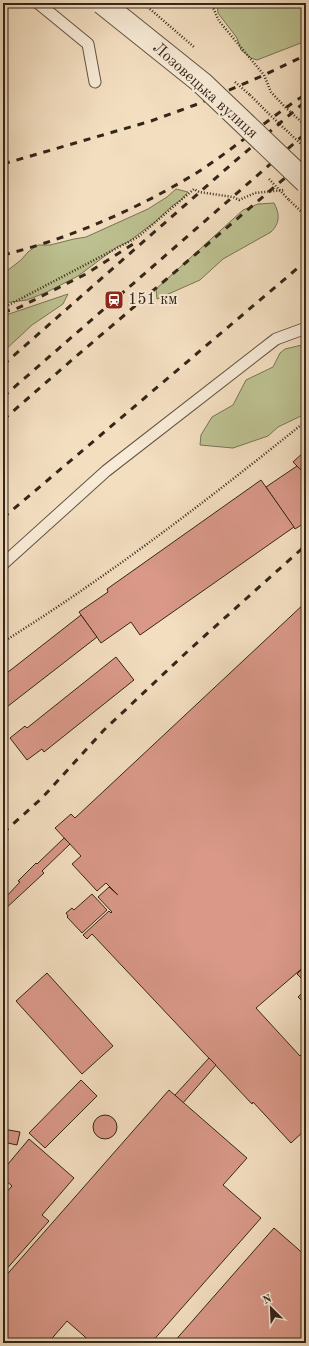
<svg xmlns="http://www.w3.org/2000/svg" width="309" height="1346" viewBox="0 0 309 1346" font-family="'Old Standard TT',serif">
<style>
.green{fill:#bdc191;stroke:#787455}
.building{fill:#d99888;stroke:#342619}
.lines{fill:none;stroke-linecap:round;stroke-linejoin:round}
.lane-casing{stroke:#645443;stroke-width:13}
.path{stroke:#342619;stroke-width:2.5;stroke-dasharray:1 2;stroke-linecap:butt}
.lane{stroke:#f7ead6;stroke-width:11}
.rail{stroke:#342619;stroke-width:3;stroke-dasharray:7 7;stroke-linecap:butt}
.street-bridge-casing{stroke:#645443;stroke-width:24;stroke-linecap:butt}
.path-bridge{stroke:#342619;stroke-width:2.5;stroke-dasharray:1 2;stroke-linecap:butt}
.street-bridge{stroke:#f7ead6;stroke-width:22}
.labels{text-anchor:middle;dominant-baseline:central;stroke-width:4;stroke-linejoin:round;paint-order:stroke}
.street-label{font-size:16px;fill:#342619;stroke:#f7ead6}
.poi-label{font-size:16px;fill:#342619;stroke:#f7ead6;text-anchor:start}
</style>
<rect width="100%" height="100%" fill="#f3dec0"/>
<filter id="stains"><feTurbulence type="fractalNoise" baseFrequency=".005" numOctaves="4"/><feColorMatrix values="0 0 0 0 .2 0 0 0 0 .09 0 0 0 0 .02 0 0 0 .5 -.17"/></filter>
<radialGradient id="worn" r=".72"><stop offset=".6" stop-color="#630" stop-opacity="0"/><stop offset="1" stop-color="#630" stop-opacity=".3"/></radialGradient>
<g class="green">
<polygon points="217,3 298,3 306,13 306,41 257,60 251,58 241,50 237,38 218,13"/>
<polygon points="176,189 188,192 181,200 172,206 155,222 128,242 117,247 78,276 47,292 27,300 3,303 3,274 21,260 28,252 38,245 50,245 74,239 86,237 148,209 167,197"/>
<path d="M 274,203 C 280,214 280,223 271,232 L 223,259 L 200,280 L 157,299 L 156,289 L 243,210 L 258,204 Z"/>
<polygon points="68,294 63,304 32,325 3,352 3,316"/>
<polygon points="306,344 306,412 303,415 278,427 268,436 233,448 200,445 201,435 212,417 233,405 246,380 273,367 280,353 285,349"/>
</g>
<g class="building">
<polygon points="306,450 306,475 293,462"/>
<polygon points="297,466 306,475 306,522 295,529 266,487"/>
<polygon points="261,480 294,527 140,635 131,622 101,643 79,612 108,592 107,589"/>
<polygon points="306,602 306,965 256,1008 300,1056 306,1050 306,1129 291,1143 253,1102 252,1104 92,934 87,939 83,935 109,911 111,913 112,912 98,897 109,887 118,895 106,883 97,891 72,864 81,856 55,828 71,814 75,818"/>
<polygon points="81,615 97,637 3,710 3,676"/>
<polygon points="116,657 134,680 44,752 42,749 27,760 10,738 25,726 27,728"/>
<polygon points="64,838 70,844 42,871 44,873 3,911 3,900 20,882 18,881 36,863 37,864"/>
<polygon points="92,894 107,910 82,933 67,917 68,916 66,913 72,908 74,910"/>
<polygon points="306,965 306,983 297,974"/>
<polygon points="47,973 113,1046 82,1074 16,1001"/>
<polygon points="306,989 306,1005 298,997"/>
<polygon points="209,1058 216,1065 183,1103 175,1095"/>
<polygon points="81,1080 97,1096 45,1148 29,1133"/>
<polygon points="169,1090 247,1158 223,1185 261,1218 151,1343 92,1343 67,1321 48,1343 3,1343 3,1279"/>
<circle cx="105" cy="1127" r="12"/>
<polygon points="3,1129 20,1132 17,1145 3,1142"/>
<polygon points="29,1139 74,1178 42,1215 49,1221 3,1273 3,1196 12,1186 3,1178 3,1170"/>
<polygon points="274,1228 306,1256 306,1343 173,1343"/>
</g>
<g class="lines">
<defs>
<g id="lane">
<polyline points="38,3 88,44 95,82"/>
<polyline points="3,4 4,3"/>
<polyline points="3,564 106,471 276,339 306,328"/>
</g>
</defs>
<use href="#lane" class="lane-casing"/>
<g class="path">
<polyline points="143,3 194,47"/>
<polyline points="211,3 219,21 264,75 271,92 285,107 306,126"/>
<polyline points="250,95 269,114"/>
<polyline points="302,145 306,150"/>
<polyline points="289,200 306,216"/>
<polyline points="3,308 138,237 194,189 199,192 233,197 239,200 255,193 284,190"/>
<path d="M 3,642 C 109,576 209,499 306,421"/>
</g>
<use href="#lane" class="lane"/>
<g class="rail">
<polyline points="3,164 151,121 195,105 264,75 306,55"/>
<path d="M 3,255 C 71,238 138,209 198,172 C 235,148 269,118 306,94"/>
<polyline points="3,312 18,308 86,274 133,244"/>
<polyline points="3,365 234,162 306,101"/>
<polyline points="3,397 306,133"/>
<polyline points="3,420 73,359 306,160"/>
<polyline points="3,518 306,261"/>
<polyline points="3,833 42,798 104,730 189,650 306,545"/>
</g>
<defs>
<polyline id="street-bridge" points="102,3 202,83 306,182"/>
</defs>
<use href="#street-bridge" class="street-bridge-casing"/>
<g class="path-bridge">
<polyline points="235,82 250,95"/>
<polyline points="269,114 302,145"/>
<polyline points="269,179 289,200"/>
</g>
<use href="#street-bridge" class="street-bridge"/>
</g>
<defs>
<symbol id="station-square" viewBox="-11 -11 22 22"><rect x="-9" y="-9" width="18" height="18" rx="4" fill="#8f2418" stroke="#f7ead6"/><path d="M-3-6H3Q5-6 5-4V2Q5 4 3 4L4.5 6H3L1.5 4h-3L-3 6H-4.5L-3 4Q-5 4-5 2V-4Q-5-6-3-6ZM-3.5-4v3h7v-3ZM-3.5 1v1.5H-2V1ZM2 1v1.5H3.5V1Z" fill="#fff"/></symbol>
</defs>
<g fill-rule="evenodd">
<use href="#station-square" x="103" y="289" width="22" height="22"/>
</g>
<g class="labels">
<g class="street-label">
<text transform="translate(205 91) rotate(42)">Лозовецька вулиця</text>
</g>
<g class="poi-label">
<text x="128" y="300">151 км</text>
</g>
</g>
<rect width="309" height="1346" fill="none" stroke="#f3dec0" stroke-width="16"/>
<rect x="4" y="4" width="301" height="1338" fill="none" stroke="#342619" stroke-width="2"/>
<rect x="8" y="8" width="293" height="1330" fill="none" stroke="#342619"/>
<g transform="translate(271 1308) rotate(336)" stroke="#f7ead6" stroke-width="3" paint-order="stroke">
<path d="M0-3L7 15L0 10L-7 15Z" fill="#342619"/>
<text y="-6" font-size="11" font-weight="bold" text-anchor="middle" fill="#342619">N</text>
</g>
<rect width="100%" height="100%" filter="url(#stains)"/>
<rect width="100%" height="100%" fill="url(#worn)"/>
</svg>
